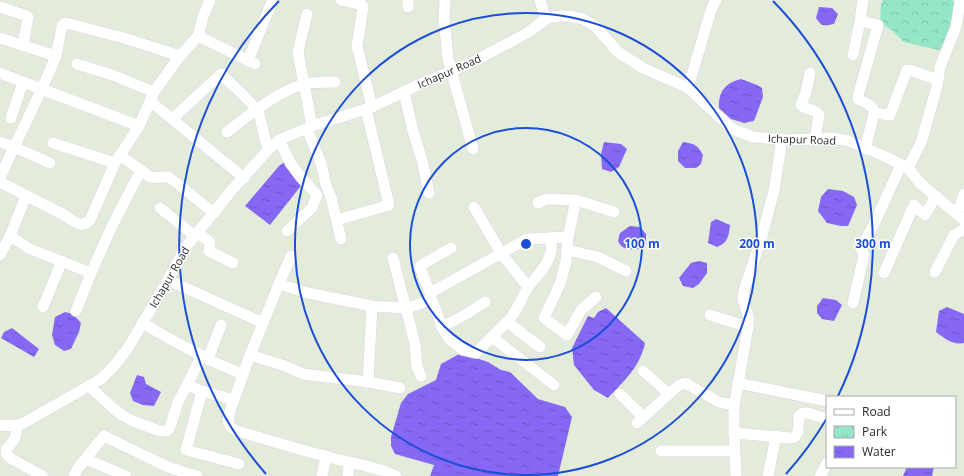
<svg xmlns="http://www.w3.org/2000/svg" width="964" height="476" viewBox="0 0 964 476" font-family="'Open Sans',sans-serif">
<style>
.park{fill:url(#park-crowns)}
.water{fill:url(#water-ripples)}
.lines{fill:none;stroke-linecap:round;stroke-linejoin:round}
.minor-casing{stroke:#ded0e3;stroke-width:12}
.minor{stroke:#fff;stroke-width:11}
.ring{fill:none;stroke:#1d4ed8;stroke-width:2}
.labels{text-anchor:middle;dominant-baseline:central;stroke-width:3;stroke-linejoin:round;paint-order:stroke}
.street-label{font-size:11px;fill:#292929;stroke:#fff}
.centre{fill:#1d4ed8;stroke:#fff;stroke-width:2}
.ring-label{font-size:12px;text-anchor:middle;font-weight:bold;fill:#1d4ed8;stroke:#fff;stroke-width:3;stroke-linejoin:round;paint-order:stroke}
</style>
<defs>
<pattern id="park-crowns" width="20" height="18" patternUnits="userSpaceOnUse"><rect width="20" height="18" fill="#94e6c6"/><path d="M2 6a3 3 0 1 1 6 0M12 15a3 3 0 1 1 6 0" fill="none" stroke="#80c5aa"/></pattern>
<pattern id="water-ripples" width="26" height="14" patternUnits="userSpaceOnUse"><rect width="26" height="14" fill="#8668f4"/><path d="M2 4q2-2 4 0t4 0M15 11q2-2 4 0t4 0" fill="none" stroke="#6e56c6"/></pattern>
</defs>
<rect width="100%" height="100%" fill="#e3ecda"/>
<polygon class="park" points="883,0 952,0 958,6 943,51 904,42 894,32 880,23 881,4"/>
<g class="water">
<path d="M 819,7 L 832,8 L 838,14 L 834,24 C 823,26 822,27 816,18 Z"/>
<path d="M 741,79 L 757,85 L 762,88 L 763,97 L 754,121 L 744,123 L 731,119 L 719,108 C 718,92 725,83 741,79 Z"/>
<polygon points="604,142 621,144 627,149 619,167 611,172 602,169 601,154"/>
<path d="M 683,142 C 694,144 697,144 703,155 L 701,164 L 696,168 L 685,168 L 678,161 L 678,151 Z"/>
<polygon points="286,161 304,182 270,225 245,206 279,166"/>
<polygon points="828,189 843,191 854,197 857,205 848,226 841,226 827,223 818,211 821,197"/>
<path d="M 716,219 L 730,225 C 729,235 728,243 717,247 L 708,243 L 711,222 Z"/>
<path d="M 630,226 L 640,227 L 646,234 L 646,243 L 639,249 C 629,249 623,251 618,241 L 620,233 Z"/>
<polygon points="699,261 707,263 707,273 699,284 693,288 683,286 679,278 691,263"/>
<polygon points="823,298 836,300 842,305 834,321 822,319 817,313 817,306"/>
<path d="M 947,307 L 964,314 L 964,343 C 953,345 945,339 936,332 L 939,311 Z"/>
<path d="M 606,308 L 645,343 C 640,367 624,381 608,398 L 594,390 L 574,365 L 572,348 L 588,316 L 594,318 L 598,312 Z"/>
<polygon points="65,312 73,314 81,323 79,332 71,349 64,351 55,345 52,335 55,317"/>
<polygon points="12,328 39,349 34,357 1,338 4,332"/>
<polygon points="461,353 488,362 501,370 510,372 538,399 565,407 572,417 558,476 430,476 434,465 395,454 391,446 391,437 401,403 408,394 436,380 441,364"/>
<polygon points="137,375 144,377 146,384 161,392 154,406 143,405 133,401 130,393"/>
<polygon points="907,467 934,467 932,475 933,476 903,476"/>
</g>
<g class="lines">
<defs>
<g id="minor">
<polyline points="341,0 362,5 363,7 357,47 359,54 372,107"/>
<polyline points="445,0 444,18 448,59 473,149"/>
<polyline points="540,0 546,19"/>
<polyline points="0,7 27,16 28,17 23,46"/>
<polyline points="408,7 408,0"/>
<polyline points="307,14 298,52 312,126"/>
<path d="M 860,21 L 878,25 L 858,96 L 858,99 C 865,103 874,105 874,113 L 867,142 L 866,149"/>
<polyline points="198,36 255,64"/>
<path d="M 0,38 L 56,56 C 39,98 18,137 0,178"/>
<polyline points="853,55 860,21 863,0"/>
<polyline points="56,56 62,26 64,24 66,23 124,38 180,56"/>
<polyline points="248,61 271,4"/>
<polyline points="77,64 115,76 154,92"/>
<polyline points="0,73 23,82"/>
<path d="M 810,73 L 806,92 L 801,105 C 806,110 816,109 819,115 L 815,139"/>
<polyline points="688,88 711,10 716,0"/>
<polyline points="404,92 413,131 422,160 429,193"/>
<polyline points="150,101 244,178"/>
<polyline points="874,113 890,115 907,70 910,70 938,80"/>
<polyline points="11,118 23,82 139,126"/>
<path d="M 172,119 L 221,74 C 233,86 250,99 259,114 L 268,150"/>
<polyline points="307,129 321,163 326,185 331,197 341,239"/>
<path d="M 227,132 C 248,116 278,91 304,84 C 314,82 325,82 335,82"/>
<polyline points="279,140 291,164 300,176 317,195 312,208 287,231"/>
<polyline points="0,142 14,147 50,163"/>
<polyline points="53,143 115,163"/>
<path d="M 120,155 L 150,177 C 158,179 161,176 169,177 L 214,213"/>
<polyline points="908,168 921,143 937,86 940,67 956,27 960,2 960,0"/>
<path d="M 0,182 L 66,216 C 74,222 81,229 90,220 L 115,163 L 139,126 L 154,92 L 180,56 L 198,36 L 203,17 L 210,0"/>
<polyline points="576,200 614,212"/>
<polyline points="538,203 546,199 576,200 568,237 566,262 560,284 544,318 567,335 581,310 596,297"/>
<polyline points="160,208 195,236"/>
<polyline points="957,214 964,194"/>
<polyline points="337,220 389,205 366,109"/>
<polyline points="198,233 210,242 209,251 233,263"/>
<polyline points="10,236 26,196"/>
<polyline points="567,250 598,257 626,271"/>
<polyline points="0,255 10,236 30,249 91,273"/>
<polyline points="393,258 415,344 417,367 421,376"/>
<polyline points="935,272 954,235 964,229"/>
<polyline points="884,273 914,205 925,215 936,196"/>
<polyline points="168,280 263,323"/>
<polyline points="279,284 291,256"/>
<path d="M 528,287 C 536,277 549,264 551,251 C 552,247 551,242 551,238"/>
<polyline points="430,293 527,239 568,237"/>
<polyline points="432,300 442,327 449,339 463,350 476,353 510,319 516,310 528,287 501,253 474,207"/>
<polyline points="853,303 864,255 861,248 875,222 901,165"/>
<polyline points="43,307 62,261"/>
<polyline points="76,311 91,273 112,226 141,170"/>
<polyline points="710,315 748,327"/>
<polyline points="507,322 540,347"/>
<path d="M 142,323 C 164,336 186,348 208,359 C 219,365 231,369 243,374"/>
<polyline points="442,327 468,313 485,302"/>
<polyline points="492,337 554,385"/>
<polyline points="202,355 187,385 202,391"/>
<polyline points="250,355 285,366 303,374 368,382 372,306"/>
<polyline points="208,359 221,325"/>
<polyline points="643,371 669,394"/>
<polyline points="368,382 400,388"/>
<polyline points="738,383 827,401"/>
<polyline points="89,386 114,409 122,415 133,421 160,431 167,431 170,427 178,402 187,385"/>
<polyline points="620,394 643,417"/>
<polyline points="234,400 250,355 279,284 308,293 372,306 407,308 431,300 430,293 420,267 423,264 451,248"/>
<polyline points="637,423 678,386 685,383 719,402 734,405"/>
<path d="M 0,425 C 8,426 14,426 22,424 L 101,379 L 114,366 L 128,348 L 168,280 L 185,248 L 232,190 L 268,150 L 279,140 L 312,126 L 372,107 L 420,84 L 471,63 L 527,33 L 546,19 L 552,17 L 561,16 L 569,16 L 583,19 L 595,26 L 618,52 L 643,68 L 688,88 L 731,128 L 737,131 L 753,137 L 785,140 L 833,138 L 849,141 L 884,156 L 908,168 L 920,183 L 964,220"/>
<path d="M 16,426 C 18,438 13,441 6,450 L 6,453 L 10,458 L 43,476"/>
<polyline points="734,433 791,438 795,437 798,432 799,416 803,413 808,413 827,419"/>
<polyline points="661,451 735,451"/>
<polyline points="86,459 126,476"/>
<path d="M 239,464 L 186,450 L 202,391 L 234,400 C 232,407 225,419 230,426 C 233,431 255,436 261,438 C 288,446 316,454 344,461 C 361,465 380,468 396,476"/>
<polyline points="74,476 78,468 104,436 168,467 197,476"/>
<polyline points="322,476 326,456"/>
<polyline points="348,476 349,462"/>
<polyline points="736,476 734,433 734,407 748,327 748,316 743,299 744,290 759,246 774,191 782,139"/>
<polyline points="768,476 776,436"/>
<polyline points="820,476 827,463"/>
</g>
</defs>
<use href="#minor" class="minor-casing"/>
<use href="#minor" class="minor"/>
</g>
<g class="ring">
<circle cx="526" cy="244" r="116"/>
<circle cx="526" cy="244" r="231"/>
<path d="M827 418A347 347 0 0 1 786 474M266 474A347 347 0 0 1 279 1M773 1A347 347 0 0 1 838 396"/>
</g>
<g class="labels">
<g class="street-label">
<text transform="translate(449 71) rotate(-24)">Ichapur Road</text>
<text transform="translate(802 139) rotate(2)">Ichapur Road</text>
<text transform="translate(169 277) rotate(-60)">Ichapur Road</text>
</g>
</g>
<circle cx="526" cy="244" r="6" class="centre"/>
<g class="ring-label">
<text x="642" y="248">100 m</text>
<text x="757" y="248">200 m</text>
<text x="873" y="248">300 m</text>
</g>
<rect x="826" y="396" width="130" height="72" fill="#ffffff" stroke="#a9a9a9"/>
<rect x="834" y="409" width="20" height="6" fill="#ffffff" stroke="#a9a9a9"/>
<text x="862" y="416" font-size="12" fill="#292929">Road</text>
<rect x="834" y="426" width="20" height="12" fill="url(#park-crowns)" stroke="#a9a9a9"/>
<text x="862" y="436" font-size="12" fill="#292929">Park</text>
<rect x="834" y="446" width="20" height="12" fill="url(#water-ripples)" stroke="#a9a9a9"/>
<text x="862" y="456" font-size="12" fill="#292929">Water</text>
</svg>
